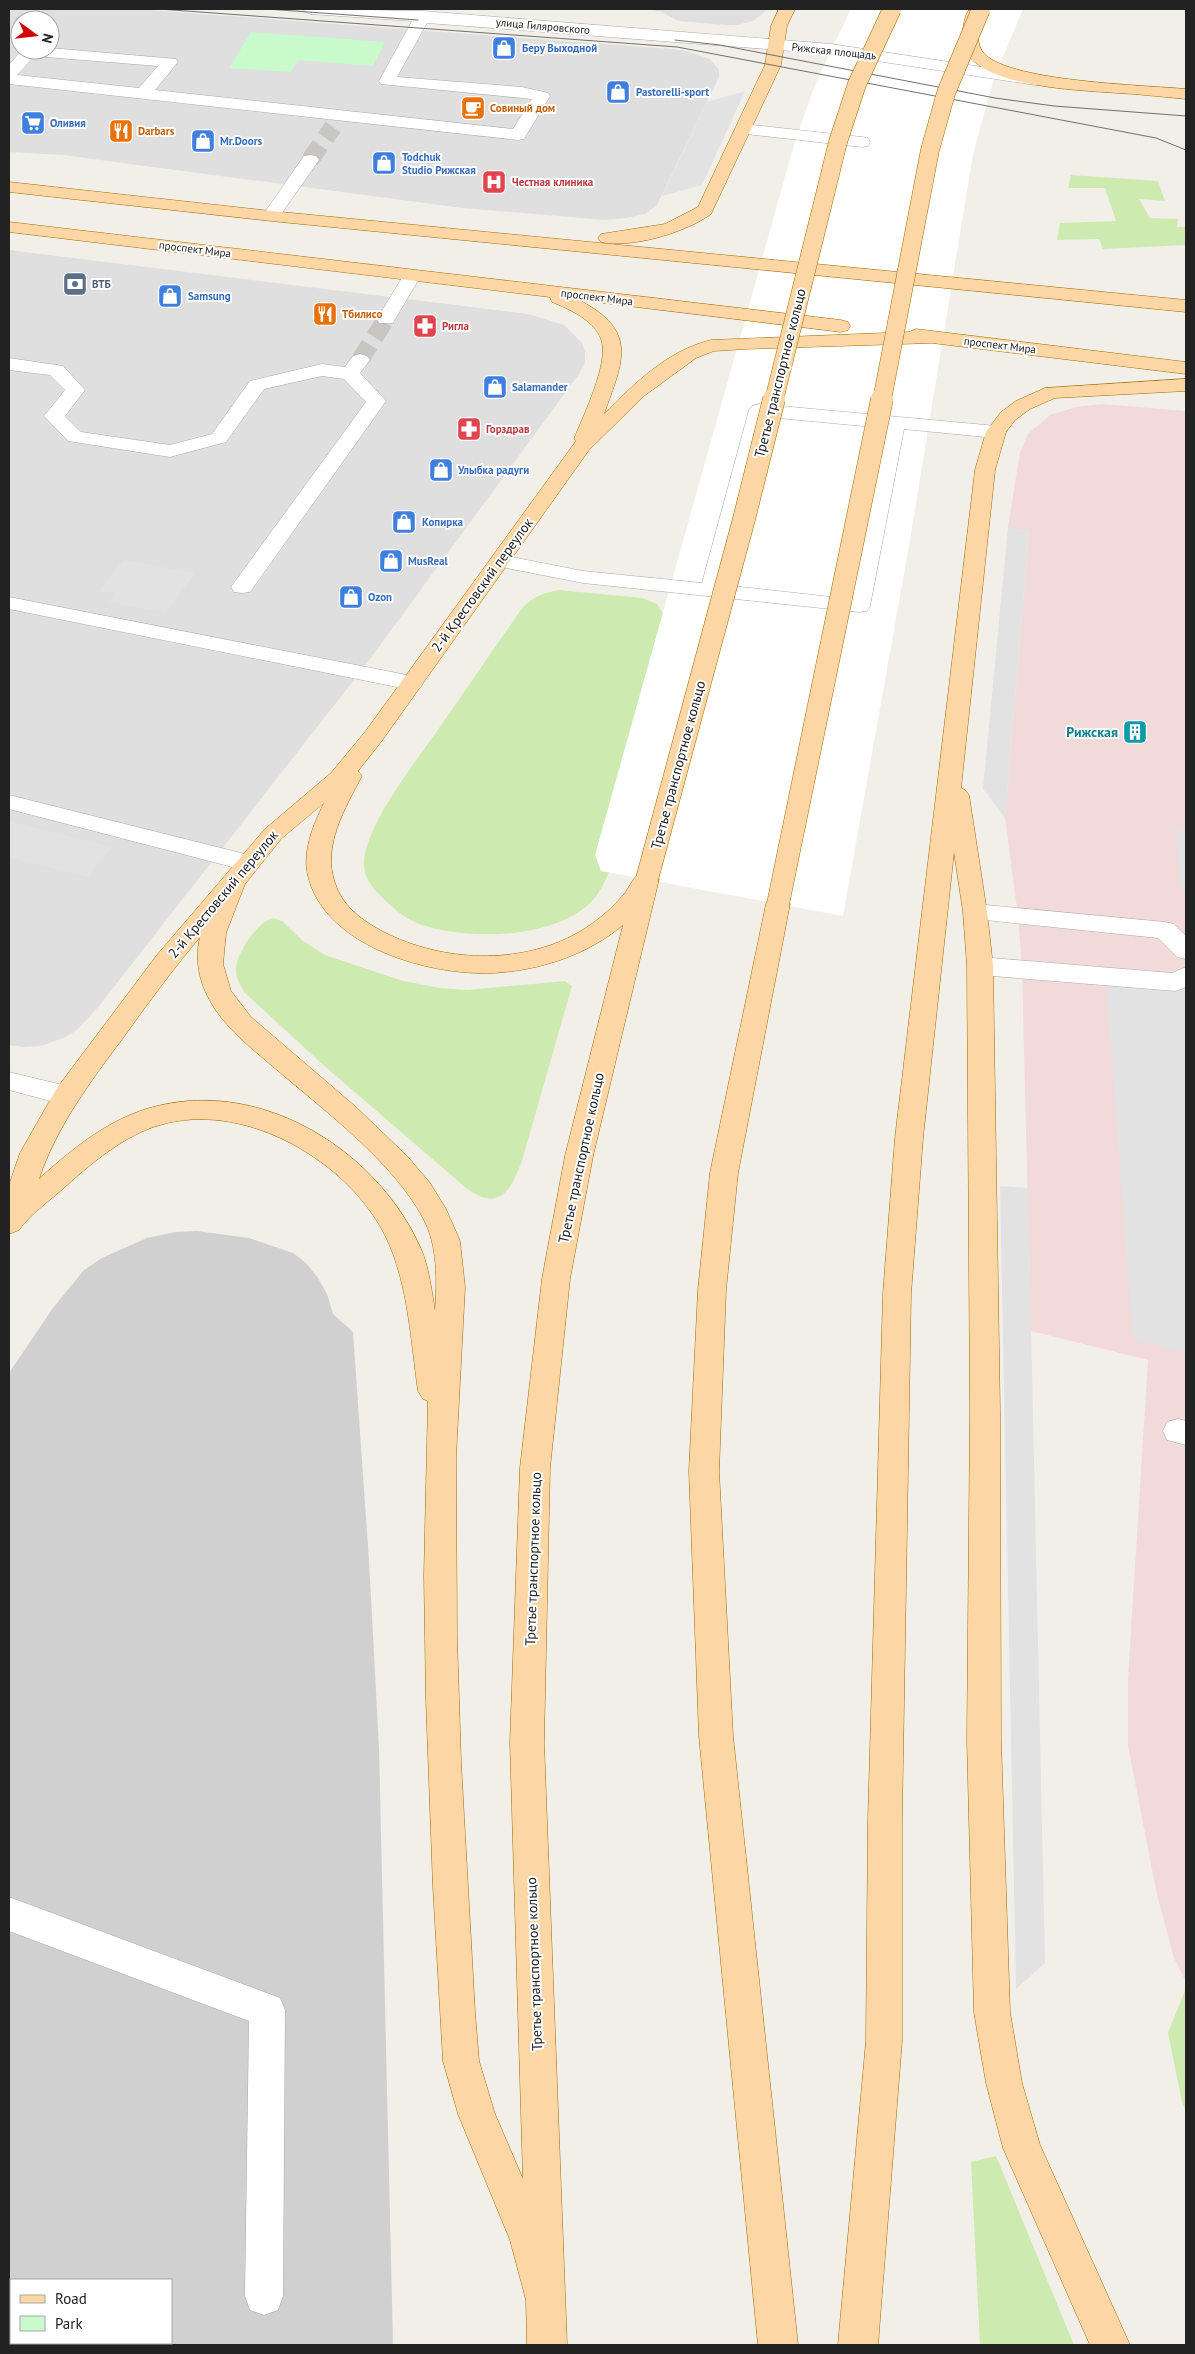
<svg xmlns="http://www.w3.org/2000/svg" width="1195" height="2354" viewBox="0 0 1195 2354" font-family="'PT Sans',sans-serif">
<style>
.residential{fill:#e0dfdf;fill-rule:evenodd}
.commercial{fill:#f2dad9}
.religious{fill:#d0d0d0;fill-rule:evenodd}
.grass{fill:#cdebb0}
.park{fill:#c8facc}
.parking{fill:#e2e2e2}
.pier{fill:#fff}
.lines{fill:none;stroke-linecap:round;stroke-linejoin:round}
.minor-tunnel{stroke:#c8c6c1;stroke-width:18;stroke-dasharray:18 9;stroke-linecap:butt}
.minor-casing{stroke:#a9a9a9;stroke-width:1}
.major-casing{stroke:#a06b00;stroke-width:1}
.minor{fill:#fff;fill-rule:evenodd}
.major{fill:#fcd6a4;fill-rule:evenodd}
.tram{stroke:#707070;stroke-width:1}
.major-bridge-far1-casing{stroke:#a06b00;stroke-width:19;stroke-linecap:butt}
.major-bridge-casing{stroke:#a06b00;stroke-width:23;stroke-linecap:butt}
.major-bridge-far1{stroke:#fcd6a4;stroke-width:18}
.major-bridge{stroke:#fcd6a4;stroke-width:22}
.labels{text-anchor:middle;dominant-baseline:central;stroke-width:4;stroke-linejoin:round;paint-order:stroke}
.far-street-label{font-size:11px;fill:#222;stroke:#fff}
.far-shop-label{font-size:11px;font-weight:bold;fill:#366cbe;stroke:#fff;text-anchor:start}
.far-food-label{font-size:11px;font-weight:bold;fill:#c56008;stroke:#fff;text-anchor:start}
.far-health-label{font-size:11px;font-weight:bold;fill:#be3a42;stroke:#fff;text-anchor:start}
.far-service-label{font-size:11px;font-weight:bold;fill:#4e5e75;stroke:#fff;text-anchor:start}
.street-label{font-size:14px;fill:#222;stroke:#fff}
.culture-label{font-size:14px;font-weight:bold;fill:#0d838f;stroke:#fff;text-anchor:end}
</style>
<rect width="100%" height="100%" fill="#f2efe9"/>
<g class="residential">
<path d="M 9,9 L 134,9 L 671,49 L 687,51 L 710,59 L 719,70 L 719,77 L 657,205 L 645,214 L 626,218 L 605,220 L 462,208 L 63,155 L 9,152 ZM 20,20 L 50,20 L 50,50 L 20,50 Z"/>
<polygon points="648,9 768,9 753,21 737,25 726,25 678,21 662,12"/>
<polygon points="9,250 528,314 564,325 582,343 585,352 585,363 579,374 364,667 99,1006 78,1029 66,1037 41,1046 24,1047 9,1045"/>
</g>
<polygon class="commercial" points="1102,404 1186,411 1186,1982 1174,1958 1157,1895 1128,1746 1128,1679 1148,1360 1031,1331 1022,969 1018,916 1005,818 1029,532 1008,527 1020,452 1028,434 1050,415 1076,407"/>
<path class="religious" d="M 197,1231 L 249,1238 L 293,1253 L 306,1263 L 318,1278 L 327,1294 L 333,1314 L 353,1332 L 369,1561 L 379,1748 L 393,2345 L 9,2345 L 9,1373 L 53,1308 L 84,1270 L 102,1258 L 147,1238 L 175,1232 ZM 11,2280 L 171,2280 L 171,2343 L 11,2343 Z"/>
<g class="grass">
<polygon points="1071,175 1158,181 1165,201 1139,199 1150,218 1178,219 1177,227 1186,227 1186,245 1103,249 1099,239 1057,240 1060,223 1116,221 1105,188 1068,188"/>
<path d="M 559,590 L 642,598 L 657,604 L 663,614 L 601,871 L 609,872 C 603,886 596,900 583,909 C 544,939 464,940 419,924 C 404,918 391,907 380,895 C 371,887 363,875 364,862 C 366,824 415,763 437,731 C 466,690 494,648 523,607 C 534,596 544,593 559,590 Z"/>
<path d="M 273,918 L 282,921 L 303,941 L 325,955 L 403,981 L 440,988 L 467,990 L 565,981 L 572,986 L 522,1161 C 511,1189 500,1213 466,1188 L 321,1063 L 245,993 C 240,985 235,978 236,967 C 237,953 258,921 273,918 Z"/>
<polygon points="1186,1988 1186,2111 1182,2102 1168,2033"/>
<polygon points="996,2156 1074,2345 980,2345 971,2162"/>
</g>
<polygon class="park" points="251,32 385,42 373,66 298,60 291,72 229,68"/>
<g class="parking">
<polygon points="745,91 702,185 662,196 707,102"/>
<polygon points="1008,527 1029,532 1005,818 983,789"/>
<polygon points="123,560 195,573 166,613 109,602 114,593 99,591"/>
<polygon points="9,821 112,847 88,877 9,857"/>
<polygon points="1176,830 1186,830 1186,896 1180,886"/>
<polygon points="1105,969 1186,976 1186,1353 1133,1340"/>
<polygon points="1000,1186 1028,1188 1045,1963 1016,1989"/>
</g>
<polygon class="pier" points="851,9 1023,9 994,78 973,154 911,534 843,916 601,871 595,855 796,138 817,80"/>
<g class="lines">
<g class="minor-tunnel">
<polyline points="310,160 333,127"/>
<polyline points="360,360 386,319"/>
</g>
<defs>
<g id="minor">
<path d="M 303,9 L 423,11 L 831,44 L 1035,75 L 1041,77 L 1043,80 L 1041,83 L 1035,85 L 831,54 L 427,23 L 397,77 L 522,87 L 548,93 L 550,96 L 524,139 L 518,140 L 9,84 L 9,65 L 22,50 L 50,50 L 50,48 L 176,59 L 178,62 L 155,90 L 513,129 L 532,99 L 381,84 L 379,81 L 412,21 L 311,14 L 306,12 ZM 34,56 L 158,66 L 139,88 L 17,75 Z"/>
<polygon points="743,124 862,137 868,138 870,142 868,146 862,147 737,133 735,129 737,125"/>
<polygon points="310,155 316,156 319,160 277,220 265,220 262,216 265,212 304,156"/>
<polygon points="412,271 418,272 421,276 395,319 393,323 379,323 377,319 403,276 406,272"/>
<polygon points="360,354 367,356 370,360 360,373 386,401 250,592 242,593 234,592 231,587 366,402 344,379 322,376 264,389 226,442 170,457 68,441 44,416 65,390 50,375 9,370 9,358 63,366 85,390 65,416 81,432 170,445 212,434 250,381 322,364 345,367 353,356"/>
<path d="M 759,404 L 996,426 L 1003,428 L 1006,432 L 1003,436 L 996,438 L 904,429 L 870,606 L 867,611 L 859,612 L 583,583 L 501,567 L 494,565 L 490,561 L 494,557 L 501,555 L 583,571 L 702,583 L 749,410 L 752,406 ZM 767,417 L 884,428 L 850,599 L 723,585 Z"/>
<polygon points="9,597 412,676 420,678 423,683 420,688 412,690 9,609"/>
<polygon points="9,795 257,857 260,863 257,869 248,871 9,809"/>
<polygon points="975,904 1165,922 1174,924 1186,936 1186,959 1177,957 1158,938 966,918 963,912 966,906"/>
<polygon points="980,957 1172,973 1186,967 1186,987 1176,991 980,975 971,972 967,966 971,960"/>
<polygon points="9,1072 75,1088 79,1095 75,1102 66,1105 9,1090"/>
<polygon points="1178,1419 1186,1421 1186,1445 1167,1440 1163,1431 1167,1422"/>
<polygon points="9,1897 280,1998 285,2010 283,2296 278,2310 264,2315 250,2310 245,2296 249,2021 9,1931"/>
</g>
<g id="major">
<path d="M 779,9 L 795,9 L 787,26 L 781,65 L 711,214 C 687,232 631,249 601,242 L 598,238 L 601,234 L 665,224 L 698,207 L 765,65 L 771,26 Z"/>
<path d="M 974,9 L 980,11 L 982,14 C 979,26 975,39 982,51 C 1003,82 1146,85 1186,89 L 1186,99 C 1163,97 1140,94 1117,93 C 1082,90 950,88 963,29 C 964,23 965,16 968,11 Z"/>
<polygon points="9,182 271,211 1186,300 1186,312 271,221 9,192"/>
<path d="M 9,222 L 841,320 L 848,322 L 850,326 L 848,330 L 841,332 L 579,300 C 639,331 623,361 604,414 C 635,383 667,351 711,340 L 909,332 L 916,329 L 1186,362 L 1186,374 L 932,343 L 745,349 L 714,351 L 696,358 L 644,396 L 589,450 L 381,742 L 358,771 L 362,776 C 345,808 322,846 335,883 C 342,905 359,918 378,929 C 436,961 513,966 572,936 C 593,925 611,910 625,893 C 629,887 633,879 638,874 C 643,870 650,872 656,873 L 659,879 L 593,1156 L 570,1279 L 550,1468 L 544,1742 L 567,2345 L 527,2345 L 526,2300 L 510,2240 L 458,2114 L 443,2061 L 433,1887 L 426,1700 L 424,1575 L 428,1401 L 423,1399 L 418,1391 C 410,1337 408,1274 380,1226 C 339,1156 241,1101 160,1125 C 125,1135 93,1162 66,1186 C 51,1200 30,1214 19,1230 L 9,1234 L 9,1185 L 20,1153 L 57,1088 L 157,955 L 265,829 L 331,773 L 365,732 L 576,441 L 574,439 C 583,416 610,362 601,339 C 594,320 569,309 552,302 L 550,297 L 9,232 ZM 324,803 C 313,825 302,852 308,876 C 325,947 430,976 494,973 C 541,970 587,955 623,925 L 565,1156 L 542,1279 L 520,1468 L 510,1742 L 523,2179 L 495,2114 L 479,2061 L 475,2012 L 461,1762 L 457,1637 L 456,1457 L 465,1287 L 460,1241 L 446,1209 L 430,1183 L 408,1157 L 356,1107 L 251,1017 L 231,991 L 223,964 L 226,933 L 245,884 L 281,839 ZM 200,937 C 194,963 200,986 215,1009 C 231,1033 255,1051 277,1070 C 325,1111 393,1162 423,1218 C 438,1246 437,1280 435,1311 C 432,1292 429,1269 422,1251 C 380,1153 265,1079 157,1106 C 111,1117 73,1148 39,1179 C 57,1126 90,1082 123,1038 C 148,1003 173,969 200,937 Z"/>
<polygon points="1186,379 1186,391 1055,398 1030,409 1015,420 1006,432 995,470 961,788 965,790 969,795 987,912 993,966 1000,1412 1001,1740 1010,2012 1022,2083 1040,2145 1130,2345 1090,2345 1003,2148 986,2083 974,2012 967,1740 970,1412 967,966 963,912 954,852 923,1138 911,1294 902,1820 902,2041 878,2345 838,2345 866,2041 868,1820 883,1294 895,1138 975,470 986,432 1001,412 1016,401 1045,388"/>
<polygon points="778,896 787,898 790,904 738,1173 726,1290 719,1471 733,1736 798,2345 758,2345 699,1736 689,1471 698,1290 710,1173 766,904 769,898"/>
</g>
</defs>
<use href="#minor" class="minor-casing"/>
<use href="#major" class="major-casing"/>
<use href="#minor" class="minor"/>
<use href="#major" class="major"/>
<g class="tram">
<polyline points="159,9 677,47 1156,138 1186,150"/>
<polyline points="267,9 418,20"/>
<polyline points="675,40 720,45 995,98 1054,106 1186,116"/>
</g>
<defs>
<g id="major-bridge-far1">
<polyline points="774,400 838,142 857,84 892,9"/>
<polyline points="882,400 930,150 946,93 981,9"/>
</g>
<g id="major-bridge">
<polyline points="647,879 744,519 774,399"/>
<polyline points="778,904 882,399"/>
</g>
</defs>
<use href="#major-bridge-far1" class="major-bridge-far1-casing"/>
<use href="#major-bridge" class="major-bridge-casing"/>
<use href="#major-bridge-far1" class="major-bridge-far1"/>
<use href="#major-bridge" class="major-bridge"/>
</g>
<defs>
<symbol id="shop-square" viewBox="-11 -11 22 22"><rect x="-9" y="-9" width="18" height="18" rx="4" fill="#3f7fe0" stroke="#fff"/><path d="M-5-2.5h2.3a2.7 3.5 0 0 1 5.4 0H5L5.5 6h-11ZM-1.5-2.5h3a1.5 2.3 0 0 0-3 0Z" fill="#fff"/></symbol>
<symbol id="cafe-square" viewBox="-11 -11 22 22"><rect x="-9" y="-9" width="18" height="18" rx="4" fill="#e8710a" stroke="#fff"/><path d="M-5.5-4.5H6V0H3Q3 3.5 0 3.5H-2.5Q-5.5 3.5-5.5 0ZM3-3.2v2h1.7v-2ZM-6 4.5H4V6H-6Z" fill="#fff"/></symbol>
<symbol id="supermarket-square" viewBox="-11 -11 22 22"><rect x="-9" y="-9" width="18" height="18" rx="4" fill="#3f7fe0" stroke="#fff"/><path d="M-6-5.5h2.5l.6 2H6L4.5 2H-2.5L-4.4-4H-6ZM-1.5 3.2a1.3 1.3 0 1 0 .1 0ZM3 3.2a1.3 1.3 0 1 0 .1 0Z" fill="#fff"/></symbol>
<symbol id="restaurant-square" viewBox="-11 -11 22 22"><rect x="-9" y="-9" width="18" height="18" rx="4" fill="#e8710a" stroke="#fff"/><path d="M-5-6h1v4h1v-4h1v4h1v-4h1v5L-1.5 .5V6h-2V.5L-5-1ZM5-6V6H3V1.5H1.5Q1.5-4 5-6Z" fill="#fff"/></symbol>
<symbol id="hospital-square" viewBox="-11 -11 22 22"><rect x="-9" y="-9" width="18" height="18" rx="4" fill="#e0444e" stroke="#fff"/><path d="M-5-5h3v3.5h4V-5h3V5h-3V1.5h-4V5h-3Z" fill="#fff"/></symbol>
<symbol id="bank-square" viewBox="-11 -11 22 22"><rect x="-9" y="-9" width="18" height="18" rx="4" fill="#5c6f8a" stroke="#fff"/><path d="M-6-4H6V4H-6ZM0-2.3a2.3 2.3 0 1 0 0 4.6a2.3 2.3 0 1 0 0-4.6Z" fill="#fff"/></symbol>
<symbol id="pharmacy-square" viewBox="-11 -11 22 22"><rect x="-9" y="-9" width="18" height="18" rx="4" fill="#e0444e" stroke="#fff"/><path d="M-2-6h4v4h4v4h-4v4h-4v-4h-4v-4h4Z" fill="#fff"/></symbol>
<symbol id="building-square" viewBox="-11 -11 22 22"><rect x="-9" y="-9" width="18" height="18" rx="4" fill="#0f9aa8" stroke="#fff"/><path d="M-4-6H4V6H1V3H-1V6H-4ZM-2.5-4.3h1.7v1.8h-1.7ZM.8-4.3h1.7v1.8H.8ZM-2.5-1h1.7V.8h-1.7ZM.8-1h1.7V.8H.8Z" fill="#fff"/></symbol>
</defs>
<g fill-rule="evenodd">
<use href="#shop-square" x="490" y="34" width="28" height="28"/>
<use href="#shop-square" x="604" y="78" width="28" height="28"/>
<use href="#cafe-square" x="459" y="94" width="28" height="28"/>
<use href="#supermarket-square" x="19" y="109" width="28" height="28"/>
<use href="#restaurant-square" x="107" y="117" width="28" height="28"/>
<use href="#shop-square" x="189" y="127" width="28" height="28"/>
<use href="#shop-square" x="370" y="149" width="28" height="28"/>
<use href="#hospital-square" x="480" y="168" width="28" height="28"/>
<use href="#bank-square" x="61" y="270" width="28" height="28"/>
<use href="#shop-square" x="156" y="282" width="28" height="28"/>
<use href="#restaurant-square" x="311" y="300" width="28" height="28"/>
<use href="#pharmacy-square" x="411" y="312" width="28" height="28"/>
<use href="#shop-square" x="481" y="373" width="28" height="28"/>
<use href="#pharmacy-square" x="455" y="415" width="28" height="28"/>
<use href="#shop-square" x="427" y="456" width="28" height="28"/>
<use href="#shop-square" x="390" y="508" width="28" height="28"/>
<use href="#shop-square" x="377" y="547" width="28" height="28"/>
<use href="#shop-square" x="337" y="583" width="28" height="28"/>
<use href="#building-square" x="1121" y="718" width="28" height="28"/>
</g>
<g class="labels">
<g class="far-street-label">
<text transform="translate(543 26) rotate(5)">улица Гиляровского</text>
<text transform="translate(834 51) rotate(6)">Рижская площадь</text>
<text transform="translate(195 249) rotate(7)">проспект Мира</text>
<text transform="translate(597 297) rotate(7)">проспект Мира</text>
<text transform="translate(1000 345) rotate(7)">проспект Мира</text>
</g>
<g class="far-shop-label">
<text x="522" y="48">Беру Выходной</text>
<text x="636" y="92">Pastorelli-sport</text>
<text x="50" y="123">Оливия</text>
<text x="220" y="141">Mr.Doors</text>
<text x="402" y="157">Todchuk<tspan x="402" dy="13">Studio Рижская</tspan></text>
<text x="188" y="296">Samsung</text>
<text x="512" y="387">Salamander</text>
<text x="458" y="470">Улыбка радуги</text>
<text x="422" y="522">Копирка</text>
<text x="408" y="561">MusReal</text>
<text x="368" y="597">Ozon</text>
</g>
<g class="far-food-label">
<text x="490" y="108">Совиный дом</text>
<text x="138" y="131">Darbars</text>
<text x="342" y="314">Тбилисо</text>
</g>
<g class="far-health-label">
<text x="512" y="182">Честная клиника</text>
<text x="442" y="326">Ригла</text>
<text x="486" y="429">Горздрав</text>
</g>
<g class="far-service-label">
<text x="92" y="284">ВТБ</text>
</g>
<g class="street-label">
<text transform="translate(780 373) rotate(-76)">Третье транспортное кольцо</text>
<text transform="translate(482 585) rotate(-54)">2-й Крестовский переулок</text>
<text transform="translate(678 765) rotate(-75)">Третье транспортное кольцо</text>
<text transform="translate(223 894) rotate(-50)">2-й Крестовский переулок</text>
<text transform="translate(581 1158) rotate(-78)">Третье транспортное кольцо</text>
<text transform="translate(533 1559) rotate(-88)">Третье транспортное кольцо</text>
<text transform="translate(534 1964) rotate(-92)">Третье транспортное кольцо</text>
</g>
<g class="culture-label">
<text x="1118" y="732">Рижская</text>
</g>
</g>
<rect width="1195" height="2354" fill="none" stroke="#222222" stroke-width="20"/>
<rect x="10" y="2279" width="162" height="65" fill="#ffffff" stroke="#a7a7a7"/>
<rect x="20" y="2295" width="25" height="8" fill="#fcd6a4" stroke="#a7a7a7"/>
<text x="55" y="2304" font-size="15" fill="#222222">Road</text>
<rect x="20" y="2316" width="25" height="15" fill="#c8facc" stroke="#a7a7a7"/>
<text x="55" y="2329" font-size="15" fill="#222222">Park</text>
<g transform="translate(35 35) rotate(105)"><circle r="24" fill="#ffffff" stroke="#a7a7a7"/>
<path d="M0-4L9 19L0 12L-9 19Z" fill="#d40000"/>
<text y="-8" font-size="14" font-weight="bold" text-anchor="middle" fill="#222222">N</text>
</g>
</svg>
